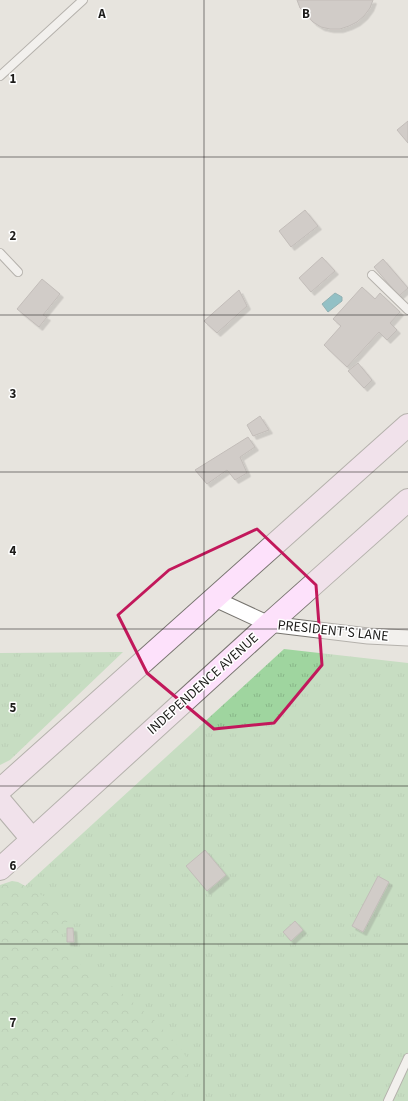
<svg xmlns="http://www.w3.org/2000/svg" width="408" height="1101" viewBox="0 0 408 1101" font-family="'Source Sans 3',sans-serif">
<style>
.grass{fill:url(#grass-tufts)}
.forest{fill:url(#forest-crowns)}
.water{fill:#2c96a6;stroke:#28717c}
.building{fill:#b7afad;stroke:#958e8c;filter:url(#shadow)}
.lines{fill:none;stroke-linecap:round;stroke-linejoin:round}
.service-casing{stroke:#77746f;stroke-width:10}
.minor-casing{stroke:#77746f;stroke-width:17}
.secondary-casing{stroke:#77746f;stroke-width:24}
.service{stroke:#fff;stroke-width:8}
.minor{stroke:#fff;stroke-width:15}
.secondary{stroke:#fde1fb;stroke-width:22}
.marked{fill:none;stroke:#c2185b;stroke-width:3;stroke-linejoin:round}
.grid{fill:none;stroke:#1d1c1a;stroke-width:1;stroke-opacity:0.55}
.labels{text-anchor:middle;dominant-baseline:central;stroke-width:3;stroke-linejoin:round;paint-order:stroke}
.street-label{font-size:14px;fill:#1d1c1a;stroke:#fff}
.grid-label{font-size:13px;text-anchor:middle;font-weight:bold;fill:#1d1c1a;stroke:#fff;stroke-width:3;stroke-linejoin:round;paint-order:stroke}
</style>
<defs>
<pattern id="grass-tufts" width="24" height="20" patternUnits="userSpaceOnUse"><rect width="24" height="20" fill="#9fd59f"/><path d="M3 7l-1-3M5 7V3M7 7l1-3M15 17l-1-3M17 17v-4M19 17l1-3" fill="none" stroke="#88b688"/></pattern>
<pattern id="forest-crowns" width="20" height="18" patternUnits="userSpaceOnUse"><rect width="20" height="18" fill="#9fd59f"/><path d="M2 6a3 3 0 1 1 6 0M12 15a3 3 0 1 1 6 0" fill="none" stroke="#88b688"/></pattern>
<filter id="shadow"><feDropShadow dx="3.5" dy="3.5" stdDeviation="0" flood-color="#0004"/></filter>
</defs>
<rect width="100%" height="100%" fill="#e7e4de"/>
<g class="grass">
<polygon points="284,649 408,663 408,1101 0,1101 0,909"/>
<polygon points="123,652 10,760 0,765 0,653"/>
</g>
<polygon class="forest" points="12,881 18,882 72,912 58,941 80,964 123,994 155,1021 181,1049 188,1060 188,1073 178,1085 172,1097 174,1101 0,1101 0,885"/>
<polygon class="water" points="335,293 342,297 342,301 328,312 322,304"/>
<g class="building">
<polygon points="297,0 373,0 370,8 364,16 357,22 349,26 340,29 330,29 321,27 313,22 300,8"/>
<polygon points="408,121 408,143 397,130"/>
<polygon points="305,210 318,226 291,247 279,231"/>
<polygon points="322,257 335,271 311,292 299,278"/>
<polygon points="383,259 408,288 399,296 374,267"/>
<polygon points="42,279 60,294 43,315 47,317 39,327 17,309"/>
<polygon points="362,287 375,299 380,293 400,312 390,323 397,330 387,340 379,332 347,367 324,345 341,326 333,319"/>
<polygon points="239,290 247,306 217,333 204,321"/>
<polygon points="358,363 372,380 364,388 348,371"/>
<polygon points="260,416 269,430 253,436 247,425"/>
<polygon points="248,437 255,447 240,457 247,473 235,480 227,470 207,484 195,470"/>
<polygon points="205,850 226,875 207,891 186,866"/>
<polygon points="378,876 389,882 363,932 352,926"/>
<polygon points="295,921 303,930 291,941 283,932"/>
<polygon points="67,928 73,928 74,942 67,942"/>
</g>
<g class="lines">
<defs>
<g id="service">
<polyline points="0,76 83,0"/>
<polyline points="0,253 18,272"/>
<polyline points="372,275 408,310"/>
<polyline points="388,1101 408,1058"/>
</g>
<polyline id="minor" points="215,599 269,624 368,636 408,638"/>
<g id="secondary">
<polyline points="0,790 408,425"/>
<polyline points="0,801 32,839"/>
<polyline points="0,869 269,624 408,500"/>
</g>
</defs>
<use href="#service" class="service-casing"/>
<use href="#minor" class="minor-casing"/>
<use href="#secondary" class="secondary-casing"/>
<use href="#service" class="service"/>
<use href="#minor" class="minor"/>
<use href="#secondary" class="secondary"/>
</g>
<path d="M0 0H408V1101H0ZM 257,529 L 316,585 L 322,665 L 274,723 L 214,729 L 147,673 L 118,615 L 169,570 Z" fill="#e7e4de" fill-opacity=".55" fill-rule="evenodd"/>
<path class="marked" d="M 257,529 L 316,585 L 322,665 L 274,723 L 214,729 L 147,673 L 118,615 L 169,570 Z"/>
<path class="grid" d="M 204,0 L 204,1101M 0,157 L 408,157M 0,315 L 408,315M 0,472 L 408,472M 0,629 L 408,629M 0,786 L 408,786M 0,944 L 408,944"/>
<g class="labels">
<g class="street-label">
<text transform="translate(333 631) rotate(6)">PRESIDENT'S LANE</text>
<text transform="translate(203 684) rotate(-42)">INDEPENDENCE AVENUE</text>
</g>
</g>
<g class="grid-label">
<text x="102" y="18">A</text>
<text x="306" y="18">B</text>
<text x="13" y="83">1</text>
<text x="13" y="240">2</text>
<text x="13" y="398">3</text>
<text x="13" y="555">4</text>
<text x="13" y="712">5</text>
<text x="13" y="870">6</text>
<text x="13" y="1027">7</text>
</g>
</svg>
